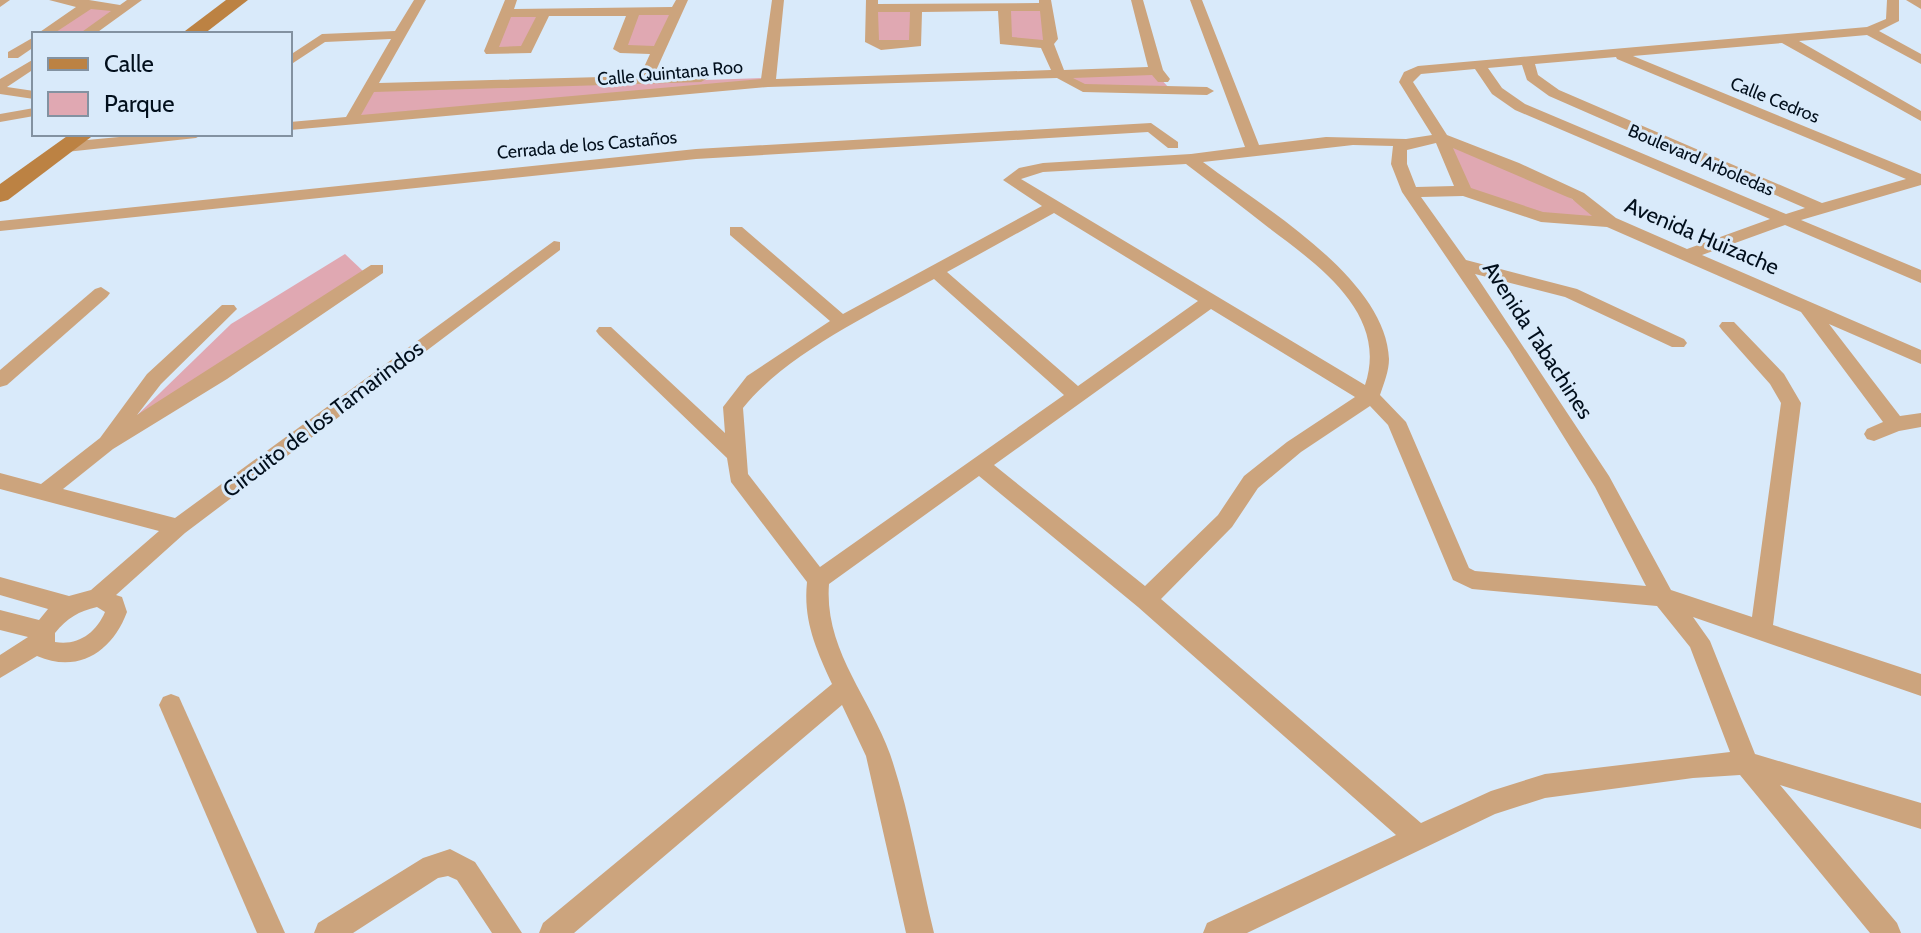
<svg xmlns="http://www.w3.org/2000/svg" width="1921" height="933" viewBox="0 0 1921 933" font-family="Cabin,sans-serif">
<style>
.green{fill:#e0a8b2}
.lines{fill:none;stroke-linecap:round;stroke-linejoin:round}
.street{fill:#cca47d;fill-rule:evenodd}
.secondary{fill:#bc8243;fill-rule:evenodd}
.labels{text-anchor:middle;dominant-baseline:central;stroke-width:6;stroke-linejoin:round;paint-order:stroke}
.far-street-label{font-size:18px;fill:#020f1c;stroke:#d9eafa}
.street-label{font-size:22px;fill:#020f1c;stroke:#d9eafa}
</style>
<rect width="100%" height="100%" fill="#d9eafa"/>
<g class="green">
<polygon points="89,5 119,10 84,34 46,34"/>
<polygon points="1043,8 1046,44 1011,41 1009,9"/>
<polygon points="913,10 911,42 877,42 878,11"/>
<polygon points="635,12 677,12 660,49 624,48"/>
<polygon points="507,13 543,13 525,50 492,51"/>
<polygon points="1059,73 1155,73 1171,90 1084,87"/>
<polygon points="765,78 765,82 356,118 371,91"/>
<polygon points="1441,138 1527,172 1610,222 1571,222 1464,191"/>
<polygon points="345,254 364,272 128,424 231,324"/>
</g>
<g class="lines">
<g class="street">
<polygon points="0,0 10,0 0,7"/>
<polygon points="49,0 89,0 120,5 127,0 142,0 95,34 79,34 111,11 91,9 53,34 37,34 76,7"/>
<path d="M 414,0 L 426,0 L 379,83 L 640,76 L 650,54 L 620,53 L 613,49 L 626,16 L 549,16 L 531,53 L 486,54 L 484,51 L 505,0 L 517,0 L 514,9 L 672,7 L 676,0 L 688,0 L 654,75 L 701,74 L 708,78 L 701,82 L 374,92 L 361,115 L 761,79 L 772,0 L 784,0 L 776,79 L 1051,70 L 1041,48 L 1000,44 L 998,11 L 922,12 L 921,46 L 881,50 L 865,42 L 866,0 L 878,0 L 878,4 L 1039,3 L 1039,0 L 1051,0 L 1058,39 L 1054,44 L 1064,70 L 1148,67 L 1131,0 L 1143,0 L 1163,70 L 1170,79 L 1168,82 L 1158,82 L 1152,75 L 1073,78 L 1085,84 L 1207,87 L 1214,91 L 1207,95 L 1083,92 L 1057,78 L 768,87 L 290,130 L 290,122 L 346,117 L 391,39 L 325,42 L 290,65 L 290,55 L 322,34 L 395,31 ZM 1011,11 L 1040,11 L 1043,40 L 1012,37 ZM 878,12 L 910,12 L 909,40 L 879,40 ZM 639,15 L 669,15 L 654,46 L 628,45 ZM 511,17 L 536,17 L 521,46 L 499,47 Z"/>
<path d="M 1190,0 L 1202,0 L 1259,145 L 1326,137 L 1406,139 L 1432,135 L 1399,82 L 1404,72 L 1418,66 L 1867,27 L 1886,19 L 1887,0 L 1899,0 L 1899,21 L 1879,31 L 1921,54 L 1921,64 L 1867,35 L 1799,41 L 1921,111 L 1921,121 L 1782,43 L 1633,56 L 1921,174 L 1921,185 L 1801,220 L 1921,270 L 1921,283 L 1785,225 L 1702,255 L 1921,350 L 1921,364 L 1829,324 L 1900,416 L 1921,413 L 1921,427 L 1899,431 L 1874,441 L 1867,439 L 1864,434 L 1867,429 L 1883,422 L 1801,312 L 1607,227 L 1541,222 L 1463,196 L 1421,197 L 1466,260 L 1577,289 L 1684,339 L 1687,343 L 1684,347 L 1672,347 L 1565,297 L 1475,274 L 1609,476 L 1671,590 L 1752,617 L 1781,403 L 1770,384 L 1722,330 L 1719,326 L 1722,322 L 1734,322 L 1784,374 L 1801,403 L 1773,625 L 1921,674 L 1921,696 L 1693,617 L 1710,641 L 1755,754 L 1921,803 L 1921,829 L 1780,785 L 1897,923 L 1901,933 L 1870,933 L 1740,775 L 1693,778 L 1545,798 L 1495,814 L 1247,933 L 1203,933 L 1207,923 L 1396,835 L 1138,607 L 979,476 L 829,584 C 824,649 869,696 890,754 C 909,809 920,876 934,933 L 906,933 L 866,756 L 842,705 L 574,933 L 539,933 L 543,923 L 832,684 C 816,649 803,621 807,582 L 731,482 L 727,458 L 599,335 L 596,331 L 599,327 L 611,327 L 725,433 L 723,407 L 747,376 L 830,321 L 730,235 L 730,227 L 742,227 L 843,314 L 1042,206 L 1003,180 L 1019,168 L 1043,163 L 1191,154 L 1245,147 ZM 1616,57 L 1617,59 L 1906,179 L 1822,203 L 1559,90 L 1538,75 L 1535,64 ZM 1522,65 L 1527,80 L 1549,96 L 1805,208 L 1786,214 L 1525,104 L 1502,88 L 1488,68 ZM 1475,69 L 1492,94 L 1515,110 L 1770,219 L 1687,249 L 1616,218 L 1584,193 L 1519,163 L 1447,135 L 1413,82 L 1421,74 ZM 1436,143 L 1454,186 L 1416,187 L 1407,164 L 1407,150 ZM 1353,145 L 1393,146 L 1391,164 L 1402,192 L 1509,349 L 1595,487 L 1646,586 L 1475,571 L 1469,568 L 1406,422 L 1380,395 C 1384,383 1389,371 1389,359 C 1386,278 1261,206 1203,162 ZM 1453,148 L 1572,199 L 1592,216 L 1543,212 L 1471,188 ZM 1186,164 C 1214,185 1242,207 1269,228 C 1318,265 1389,314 1365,385 L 1021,179 L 1043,172 ZM 1054,213 L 1198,301 L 1078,386 L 947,272 ZM 934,279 L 1064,395 L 820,567 L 748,474 L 743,408 C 786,354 873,313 934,279 ZM 1211,309 L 1355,397 L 1287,442 L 1244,476 L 1218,515 L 1145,586 L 994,465 ZM 1370,406 L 1388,425 L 1453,580 L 1472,589 L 1657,606 L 1690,647 L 1730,752 L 1545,774 L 1491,791 L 1421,823 L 1161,599 L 1232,527 L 1258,488 L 1301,452 Z"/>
<polygon points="1906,0 1921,0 1921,9"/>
<polygon points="34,37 34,47 18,58 8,58 8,52"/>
<polygon points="34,59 34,69 7,87 34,91 34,99 0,94 0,79"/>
<polygon points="34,108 34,116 0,122 0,114"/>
<polygon points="1151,123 1178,142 1178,148 1168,148 1148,132 696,159 0,231 0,221 696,149"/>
<polygon points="151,134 203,134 196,138 66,152 58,147 66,142"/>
<path d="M 554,241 L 560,242 L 560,250 L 185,533 L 116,595 L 122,597 L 127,612 C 112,652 78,674 37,656 L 0,678 L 0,655 L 28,637 L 0,630 L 0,610 L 39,620 L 48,609 L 0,595 L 0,577 L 69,596 L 91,590 L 159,531 L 0,489 L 0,473 L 41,484 L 100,438 L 147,374 L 222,305 L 234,305 L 237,309 L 161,384 L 137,415 L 371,265 L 383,265 L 383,273 L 227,379 L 113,449 L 63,489 L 175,518 ZM 97,607 L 105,612 C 96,633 78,646 55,642 L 55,633 C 67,618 79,611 97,607 Z"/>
<polygon points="101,287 110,293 107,297 7,385 0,387 0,370 95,289"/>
<polygon points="171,694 179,697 285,933 257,933 159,705 163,697"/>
<polygon points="450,849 475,862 522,933 492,933 457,880 448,876 438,878 353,933 314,933 318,923 423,858"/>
</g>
<g class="secondary">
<polygon points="226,0 248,0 204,34 181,34"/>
<polygon points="70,134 95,134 8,200 0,202 0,184"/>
</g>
</g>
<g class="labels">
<g class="far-street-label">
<text transform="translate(670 73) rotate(-5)">Calle Quintana Roo</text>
<text transform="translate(1775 100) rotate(22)">Calle Cedros</text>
<text transform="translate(587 145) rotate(-5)">Cerrada de los Castaños</text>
<text transform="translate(1701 160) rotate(23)">Boulevard Arboledas</text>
</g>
<g class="street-label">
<text transform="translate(1702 236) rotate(23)">Avenida Huizache</text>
<text transform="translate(1538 340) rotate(57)">Avenida Tabachines</text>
<text transform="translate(323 419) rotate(-37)">Circuito de los Tamarindos</text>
</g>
</g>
<rect x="32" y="32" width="260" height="104" fill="#d9eafa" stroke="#8392a1" stroke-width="2"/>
<rect x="48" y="58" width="40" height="12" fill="#bc8243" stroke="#8392a1" stroke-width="2"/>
<text x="104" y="72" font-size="24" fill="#020f1c">Calle</text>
<rect x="48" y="92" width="40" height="24" fill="#e0a8b2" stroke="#8392a1" stroke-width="2"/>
<text x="104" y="112" font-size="24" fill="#020f1c">Parque</text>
</svg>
